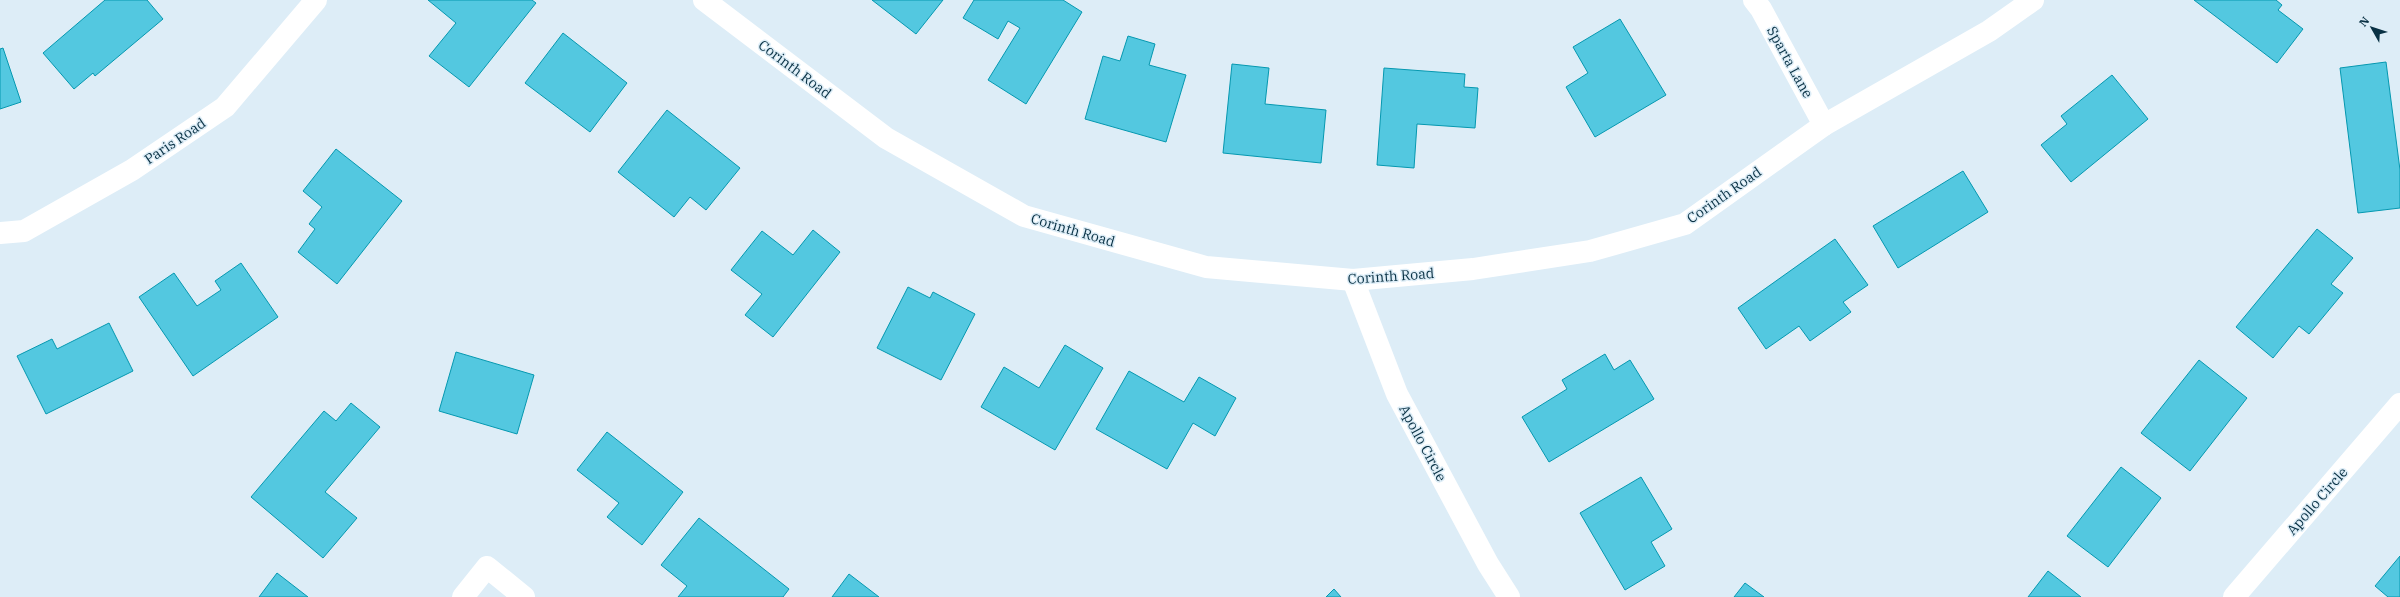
<svg xmlns="http://www.w3.org/2000/svg" width="2400" height="597" viewBox="0 0 2400 597" font-family="'IBM Plex Serif',serif">
<style>
.building{fill:#53c8e0;stroke:#0598b0}
.lines{fill:none;stroke-linecap:round;stroke-linejoin:round}
.minor{stroke:#fff;stroke-width:22}
.labels{text-anchor:middle;dominant-baseline:central;stroke-width:3;stroke-linejoin:round;paint-order:stroke}
.street-label{font-size:14px;fill:#093144;stroke:#ddedf7}
</style>
<rect width="100%" height="100%" fill="#ddedf7"/>
<g class="building">
<polygon points="105,0 147,0 163,19 95,76 93,73 74,89 43,53"/>
<polygon points="428,0 532,0 536,3 469,87 429,56 456,23"/>
<polygon points="872,0 943,0 916,34"/>
<polygon points="974,0 1063,0 1082,12 1026,104 988,80 1020,28 1008,21 998,39 963,18"/>
<polygon points="2194,0 2276,0 2282,5 2278,10 2303,29 2277,63"/>
<polygon points="1620,19 1666,95 1595,137 1566,87 1588,73 1573,47"/>
<polygon points="563,33 627,83 590,132 525,83"/>
<polygon points="1128,36 1155,44 1149,65 1186,75 1166,142 1085,119 1103,56 1120,61"/>
<polygon points="3,48 21,102 0,109 0,49"/>
<polygon points="2386,62 2400,170 2400,208 2358,213 2340,68"/>
<polygon points="1232,64 1269,68 1265,104 1326,110 1321,163 1223,153"/>
<polygon points="1384,68 1465,74 1464,87 1478,88 1475,128 1417,124 1414,168 1377,165"/>
<polygon points="2112,75 2148,119 2071,182 2041,145 2067,124 2061,116"/>
<polygon points="667,110 740,168 706,210 690,197 674,217 618,172"/>
<polygon points="336,149 402,201 337,284 298,252 315,229 309,224 322,207 303,191"/>
<polygon points="1963,171 1988,212 1898,268 1873,226"/>
<polygon points="2317,229 2353,258 2331,284 2343,293 2309,334 2299,326 2273,358 2236,327"/>
<polygon points="813,230 840,252 773,337 745,315 762,294 731,270 762,231 793,255"/>
<polygon points="1835,239 1868,285 1843,302 1851,312 1810,341 1799,326 1766,349 1738,308"/>
<polygon points="241,263 278,317 193,376 139,297 174,273 197,306 221,290 215,281"/>
<polygon points="908,287 930,298 933,292 975,314 941,380 877,348"/>
<polygon points="109,323 133,371 46,414 17,356 52,339 57,349"/>
<polygon points="1065,345 1103,368 1055,450 981,407 1004,367 1039,388"/>
<polygon points="456,352 534,375 517,434 439,411"/>
<polygon points="1605,354 1614,370 1630,360 1654,399 1549,462 1522,417 1567,389 1562,380"/>
<polygon points="2199,360 2247,398 2190,471 2141,433"/>
<polygon points="1129,371 1184,402 1199,377 1236,398 1215,436 1193,423 1167,469 1096,429"/>
<polygon points="351,403 380,427 325,492 357,518 323,558 251,497 324,411 336,421"/>
<polygon points="607,432 683,492 642,545 607,517 619,503 577,470"/>
<polygon points="2121,467 2161,498 2108,567 2067,536"/>
<polygon points="1641,477 1672,529 1651,542 1665,566 1625,590 1580,513"/>
<polygon points="699,518 789,589 783,597 678,597 687,586 661,565"/>
<polygon points="2400,556 2400,597 2388,597 2375,586"/>
<polygon points="2048,571 2081,597 2028,597"/>
<polygon points="277,573 308,597 259,597"/>
<polygon points="849,574 879,597 832,597"/>
<polygon points="1745,583 1764,597 1734,597"/>
<polygon points="1334,589 1341,597 1326,597"/>
</g>
<g class="lines">
<g class="minor">
<polyline points="704,0 886,138 1024,216 1206,267 1353,280 1473,269 1590,251 1685,224 1824,125 1989,31 2033,0"/>
<polyline points="1754,0 1761,9 1824,125"/>
<polyline points="0,233 24,231 132,170 225,107 316,0"/>
<polyline points="1353,280 1397,394 1488,564 1509,597"/>
<polyline points="463,597 487,567 524,597"/>
<polyline points="2234,597 2400,404"/>
</g>
</g>
<g class="labels">
<g class="street-label">
<text transform="translate(1790 62) rotate(61)">Sparta Lane</text>
<text transform="translate(795 69) rotate(37)">Corinth Road</text>
<text transform="translate(175 141) rotate(-34)">Paris Road</text>
<text transform="translate(1724 195) rotate(-35)">Corinth Road</text>
<text transform="translate(1073 230) rotate(16)">Corinth Road</text>
<text transform="translate(1391 276) rotate(-4)">Corinth Road</text>
<text transform="translate(1423 443) rotate(62)">Apollo Circle</text>
<text transform="translate(2317 501) rotate(-49)">Apollo Circle</text>
</g>
</g>
<g transform="translate(2372 28) rotate(309)" stroke="#ddedf7" stroke-width="3" paint-order="stroke">
<path d="M0-3L7 15L0 10L-7 15Z" fill="#093144"/>
<text y="-6" font-size="11" font-weight="bold" text-anchor="middle" fill="#093144">N</text>
</g>
</svg>
